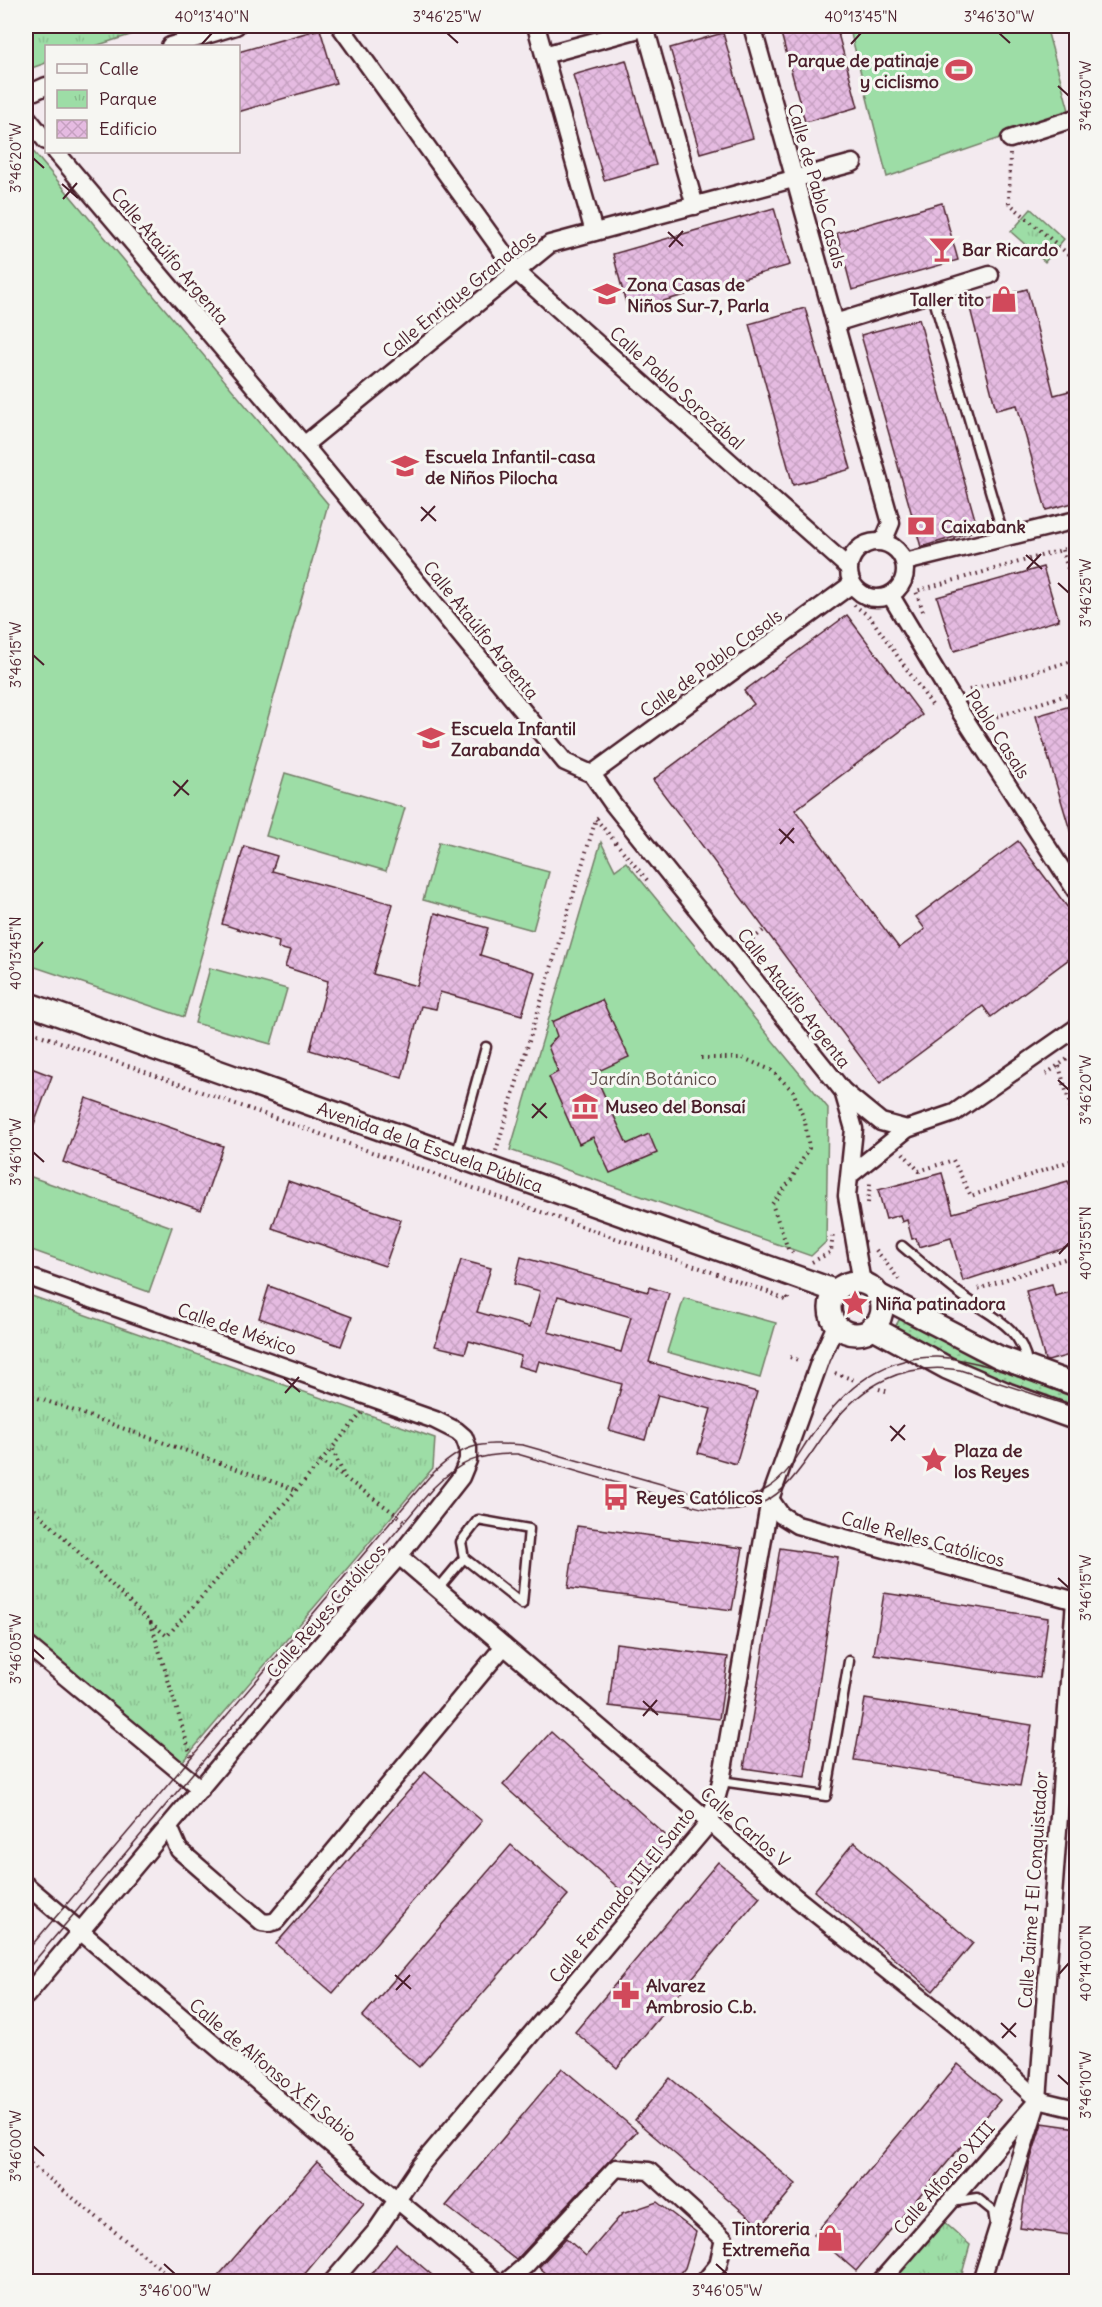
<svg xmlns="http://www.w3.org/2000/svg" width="1102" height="2307" viewBox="0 0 1102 2307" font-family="Delius,sans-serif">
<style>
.grass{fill:url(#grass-dots);stroke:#747e68;stroke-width:1.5}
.park{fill:url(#park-tufts);stroke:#747e68;stroke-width:1.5}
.garden{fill:#9ddda6;stroke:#747e68;stroke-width:1.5}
.building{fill:url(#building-cross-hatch);stroke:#4a1f2b;stroke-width:1.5;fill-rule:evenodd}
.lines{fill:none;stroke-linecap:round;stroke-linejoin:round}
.service-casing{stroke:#4a1f2b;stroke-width:13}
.minor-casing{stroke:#4a1f2b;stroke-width:21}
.tertiary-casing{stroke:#4a1f2b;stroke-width:26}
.path{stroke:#4a1f2b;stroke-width:4;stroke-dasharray:1.5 4.5;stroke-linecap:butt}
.service{stroke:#f6f6f2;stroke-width:8}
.minor{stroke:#f6f6f2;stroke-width:16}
.tertiary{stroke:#f6f6f2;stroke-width:21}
.tram{stroke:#4a1f2b;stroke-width:1.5}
.ticks{fill:none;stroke:#4a1f2b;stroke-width:2}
.labels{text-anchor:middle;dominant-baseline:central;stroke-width:6;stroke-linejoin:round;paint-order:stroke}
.poi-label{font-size:18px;font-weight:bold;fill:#4a1f2b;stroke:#f6f6f2;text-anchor:start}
.street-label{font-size:18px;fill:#4a1f2b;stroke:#f6f6f2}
.park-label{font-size:18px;fill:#5f4e4a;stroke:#f6f6f2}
.neatline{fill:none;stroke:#4a1f2b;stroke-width:2}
.ticks-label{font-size:15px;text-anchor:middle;fill:#4a1f2b}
</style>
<defs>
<pattern id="grass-dots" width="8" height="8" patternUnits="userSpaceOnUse" patternTransform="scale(1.5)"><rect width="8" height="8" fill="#9ddda6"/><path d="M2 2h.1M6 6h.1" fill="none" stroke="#89bd8f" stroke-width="1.8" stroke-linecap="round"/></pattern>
<pattern id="park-tufts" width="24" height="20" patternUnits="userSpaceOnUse" patternTransform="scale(1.5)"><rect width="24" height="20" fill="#9ddda6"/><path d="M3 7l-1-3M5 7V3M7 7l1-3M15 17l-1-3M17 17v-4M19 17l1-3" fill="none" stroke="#89bd8f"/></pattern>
<pattern id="building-cross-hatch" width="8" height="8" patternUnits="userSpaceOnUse" patternTransform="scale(1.5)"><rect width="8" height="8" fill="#e5bbe1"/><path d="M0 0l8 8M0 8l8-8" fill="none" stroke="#c6a0c1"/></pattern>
</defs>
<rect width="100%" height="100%" fill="#f3eaef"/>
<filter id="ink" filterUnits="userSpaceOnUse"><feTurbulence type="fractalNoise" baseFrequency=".0167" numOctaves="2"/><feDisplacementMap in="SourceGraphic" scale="12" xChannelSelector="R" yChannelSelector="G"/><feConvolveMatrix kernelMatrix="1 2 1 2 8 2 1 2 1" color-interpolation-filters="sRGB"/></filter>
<g filter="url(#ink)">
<polygon class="grass" points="902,1315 1076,1392 1076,1412 998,1386 892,1332"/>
<g class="park">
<polygon points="26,26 159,26 95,46 46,46 46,63 26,70"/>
<polygon points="1031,209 1064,239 1045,262 1011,232"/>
<polygon points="26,1294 435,1438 433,1468 182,1762 26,1637"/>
<polygon points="943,2221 970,2245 960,2281 890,2282"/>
</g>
<g class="garden">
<polygon points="849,26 1046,26 1070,114 887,177"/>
<polygon points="26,143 328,504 184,1017 26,964"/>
<polygon points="285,773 405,808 386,871 266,836"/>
<polygon points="439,842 549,872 533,930 423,900"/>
<polygon points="601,842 615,870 626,862 828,1108 826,1242 811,1256 510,1150"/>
<polygon points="210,968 287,989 271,1044 195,1023"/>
<polygon points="26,1175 172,1227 149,1292 26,1248"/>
<polygon points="684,1298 776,1323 760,1378 667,1352"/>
</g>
<g class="building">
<polygon points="779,26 836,26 858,107 805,122"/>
<polygon points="320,29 336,83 238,112 238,52"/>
<polygon points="723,33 753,138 700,153 670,48"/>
<polygon points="626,60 656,165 604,180 573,75"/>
<polygon points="942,203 958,260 852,290 837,233"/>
<polygon points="774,208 790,265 628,311 613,254"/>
<polygon points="1027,289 1054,395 1077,389 1077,502 1046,510 1017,405 996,410 969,304"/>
<polygon points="805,308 851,469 793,485 749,324"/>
<polygon points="919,319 978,530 921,547 861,335"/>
<polygon points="1043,567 1059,620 954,651 937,597"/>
<polygon points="847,615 922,715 795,810 899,948 925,929 916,917 1018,841 1077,920 1077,953 991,1017 983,1006 880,1083 653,780 754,704 744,691"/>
<polygon points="1077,704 1077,837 1072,837 1036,716"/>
<polygon points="244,846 277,856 272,871 393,904 373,974 417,986 435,913 488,928 480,955 535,972 522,1015 440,992 436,1009 421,1006 402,1078 310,1050 328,981 285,967 290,951 278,948 279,942 222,924"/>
<polygon points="602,1000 629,1057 594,1073 627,1144 649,1134 657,1153 610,1173 593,1137 579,1144 549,1077 558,1072 548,1046 557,1036 552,1022"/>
<polygon points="26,1066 52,1076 27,1143 26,1142"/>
<polygon points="86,1098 223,1146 201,1210 63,1162"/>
<polygon points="942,1173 953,1213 1068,1181 1077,1207 1077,1244 963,1281 951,1238 919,1247 916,1238 912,1239 907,1220 902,1222 900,1215 886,1219 878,1190"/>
<polygon points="288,1181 401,1220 385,1266 272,1228"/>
<path d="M 521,1257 L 648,1292 L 649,1287 L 669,1293 L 649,1362 L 757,1392 L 736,1464 L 698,1453 L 711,1409 L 658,1395 L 645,1440 L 609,1430 L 622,1384 L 539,1361 L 536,1371 L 518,1366 L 521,1356 L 469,1341 L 465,1353 L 435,1346 L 461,1260 L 491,1268 L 477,1312 L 530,1327 L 540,1291 L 514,1284 ZM 558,1296 L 631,1317 L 621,1352 L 548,1332 Z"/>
<polygon points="1052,1284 1055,1296 1077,1290 1077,1353 1048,1361 1045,1360 1026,1291"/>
<polygon points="269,1286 352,1317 341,1346 259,1318"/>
<polygon points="577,1526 743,1548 732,1610 568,1588"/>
<polygon points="780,1548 838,1557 805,1777 744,1768"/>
<polygon points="884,1593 1048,1618 1040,1678 874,1654"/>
<polygon points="616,1643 728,1657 719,1719 609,1706"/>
<polygon points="865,1699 1032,1725 1020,1786 854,1760"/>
<polygon points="551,1732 672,1841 625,1894 503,1785"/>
<polygon points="425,1772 482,1821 333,1993 276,1944"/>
<polygon points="854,1842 973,1943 933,1991 814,1891"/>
<polygon points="511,1845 568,1895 419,2067 362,2017"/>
<polygon points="718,1862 760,1897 617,2068 575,2032"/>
<polygon points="958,2064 1000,2100 856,2271 814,2235"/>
<polygon points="562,2068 637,2131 516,2260 446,2206"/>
<polygon points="670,2078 796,2184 761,2227 635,2120"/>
<polygon points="1042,2123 1077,2128 1077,2236 1020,2228 1029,2165"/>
<polygon points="317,2162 364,2203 298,2282 213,2282"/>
<polygon points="657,2202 696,2232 685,2268 674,2282 556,2282 539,2267 566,2238 586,2256 622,2214"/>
<polygon points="396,2244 440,2282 365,2282"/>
</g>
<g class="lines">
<defs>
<g id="service">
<polyline points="932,293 1004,538"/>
<polyline points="456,1156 486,1047"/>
<path d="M 902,1246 C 921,1262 940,1279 960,1294 C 989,1316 1021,1324 1028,1366"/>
<polyline points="438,1589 464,1558 461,1542 478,1520 529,1529 522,1604 464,1558"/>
<polyline points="721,1781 826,1796 849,1661"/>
<polyline points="952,2202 977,2198 993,2211 995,2224"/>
</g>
<g id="minor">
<polyline points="340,26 517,272 849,568"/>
<polyline points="536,26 594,232"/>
<polyline points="752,26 891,523 883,542"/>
<polyline points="1075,26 1076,29"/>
<polyline points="645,27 695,206"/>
<polyline points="170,46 236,26"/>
<polyline points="544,55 650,26"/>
<polyline points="26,95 46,86"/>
<polyline points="26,116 46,141"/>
<polyline points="1010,139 1076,118"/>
<polyline points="56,152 304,445 565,762 592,774 613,804 843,1091 854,1129 847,1196 862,1283"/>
<polyline points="835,323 990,275"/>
<polyline points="304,445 550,244 853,163"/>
<circle cx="877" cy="570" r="28"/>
<polyline points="905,562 1076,520"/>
<polyline points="891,596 961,713 1076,891"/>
<polyline points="592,774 852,584"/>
<polyline points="843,1091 881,1122 907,1129"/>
<polyline points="850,1175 907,1129 954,1113 1076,1028"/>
<polyline points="26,1276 435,1420 457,1431 464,1437 468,1448 468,1460 461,1477 399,1556 319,1647 26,1996"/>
<polyline points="770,1499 781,1515 797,1525 1076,1601"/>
<polyline points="399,1556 710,1822 795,1897 960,2029 1038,2100 1076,2109"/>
<polyline points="26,1644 201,1789"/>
<polyline points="169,1827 179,1850 262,1922 269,1923 276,1921 504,1646"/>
<polyline points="26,1885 397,2200 497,2282"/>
<polyline points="332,2282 376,2231 420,2166 710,1822 721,1781 770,1499 821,1358 836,1325"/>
<polyline points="506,2282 525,2266 616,2168 649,2171 724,2239 718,2265 704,2282"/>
<polyline points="880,2282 1034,2105"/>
<polyline points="981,2282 1038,2100 1075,1600"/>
</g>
<g id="tertiary">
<path id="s1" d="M 26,1003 L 836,1291"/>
<circle cx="856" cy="1308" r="26"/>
<polyline points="877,1294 999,1357 1076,1385"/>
<polyline points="872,1327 947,1368 1007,1394 1076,1419"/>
</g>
</defs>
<use href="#service" class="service-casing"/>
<use href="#minor" class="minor-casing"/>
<use href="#tertiary" class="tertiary-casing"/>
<g class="path">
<polyline points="1010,154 1009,203 1076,261"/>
<polyline points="1062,550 1076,594"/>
<polyline points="854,605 870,617 932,705"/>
<polyline points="923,611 916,591 1076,546"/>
<polyline points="969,690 1076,660"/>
<polyline points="985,720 1076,692"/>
<polyline points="596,819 647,880"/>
<polyline points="748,943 764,930"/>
<polyline points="26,1030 768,1292 787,1301 789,1295"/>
<polyline points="701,1058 743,1058 771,1070 793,1091 805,1122 809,1148 791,1180 772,1204 788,1249 793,1253"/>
<polyline points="1059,1066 1076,1126"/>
<polyline points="1046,1074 1076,1053"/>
<polyline points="496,1151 596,819 601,815"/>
<polyline points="903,1153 919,1171 953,1160 971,1196 1076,1159"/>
<polyline points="868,1203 870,1183"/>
<polyline points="876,1250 901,1282"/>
<polyline points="812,1262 831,1252 833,1233"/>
<polyline points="978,1289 1076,1255"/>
<polyline points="790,1357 801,1361"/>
<polyline points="835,1373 854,1380"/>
<polyline points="879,1389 889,1392"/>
<polyline points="27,1394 296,1490"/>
<polyline points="362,1413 332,1448 345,1478 404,1520"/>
<polyline points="321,1462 332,1448"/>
<polyline points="26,1501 151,1623"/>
<polyline points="191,1756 151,1623 167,1636 321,1462 345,1478"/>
<polyline points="26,2160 177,2282"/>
</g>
<use href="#service" class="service"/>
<use href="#minor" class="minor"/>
<use href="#tertiary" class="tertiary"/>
<g class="tram">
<path d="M 26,1952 L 429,1477 C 462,1444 477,1442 523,1445 L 707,1497 C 729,1501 749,1500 768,1488 C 785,1478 796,1459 806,1443 C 837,1397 875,1356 937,1357 C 982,1359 1033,1382 1076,1397"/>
<path d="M 26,1971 L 433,1488 C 459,1462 479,1453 517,1454 C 559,1466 602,1479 645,1491 C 674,1500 707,1514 738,1510 C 786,1504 804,1461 830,1427 C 863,1383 904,1362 960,1370 L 1076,1408"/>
</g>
</g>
</g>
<path class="ticks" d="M 447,33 L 458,43M 999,33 L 1010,43M 202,44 L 212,33M 851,44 L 861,33M 1058,86 L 1069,96M 33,158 L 44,168M 62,184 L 78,198M 63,199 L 77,183M 668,232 L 683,246M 669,247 L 683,231M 421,507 L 436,521M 421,521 L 435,506M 1026,555 L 1042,569M 1027,569 L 1041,554M 1058,583 L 1069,593M 33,655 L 44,665M 173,781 L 189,795M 174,796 L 188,780M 779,829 L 794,843M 780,844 L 794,828M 33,953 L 43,942M 1058,1080 L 1069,1090M 532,1104 L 547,1118M 532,1118 L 546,1103M 33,1152 L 44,1162M 1059,1254 L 1069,1243M 284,1378 L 300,1392M 285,1393 L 299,1377M 890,1426 L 905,1440M 891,1441 L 905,1425M 1058,1578 L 1069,1588M 33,1649 L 44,1659M 643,1701 L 658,1715M 643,1716 L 657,1700M 1059,1974 L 1069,1963M 395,1975 L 411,1989M 396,1990 L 410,1975M 1001,2023 L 1016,2037M 1002,2038 L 1016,2023M 1058,2075 L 1069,2085M 33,2146 L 44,2156M 164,2264 L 175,2274M 716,2264 L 727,2274"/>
<defs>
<symbol id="stadium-bare" viewBox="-9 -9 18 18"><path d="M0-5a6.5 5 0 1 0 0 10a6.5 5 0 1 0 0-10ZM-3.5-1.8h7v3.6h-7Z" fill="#d1495b" stroke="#f6f6f2" stroke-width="2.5" paint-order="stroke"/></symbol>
<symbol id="bar-bare" viewBox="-9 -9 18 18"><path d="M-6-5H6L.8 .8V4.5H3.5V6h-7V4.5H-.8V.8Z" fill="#d1495b" stroke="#f6f6f2" stroke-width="2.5" paint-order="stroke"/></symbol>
<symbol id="school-bare" viewBox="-9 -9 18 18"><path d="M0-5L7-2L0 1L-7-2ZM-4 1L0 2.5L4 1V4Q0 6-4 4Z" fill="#d1495b" stroke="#f6f6f2" stroke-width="2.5" paint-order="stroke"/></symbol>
<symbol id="shop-bare" viewBox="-9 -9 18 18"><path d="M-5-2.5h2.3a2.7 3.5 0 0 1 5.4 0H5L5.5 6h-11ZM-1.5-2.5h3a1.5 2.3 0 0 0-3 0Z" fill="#d1495b" stroke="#f6f6f2" stroke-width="2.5" paint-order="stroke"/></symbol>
<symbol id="bank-bare" viewBox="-9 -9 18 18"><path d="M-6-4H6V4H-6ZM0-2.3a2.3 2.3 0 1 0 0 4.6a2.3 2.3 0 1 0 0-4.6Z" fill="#d1495b" stroke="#f6f6f2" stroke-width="2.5" paint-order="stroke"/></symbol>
<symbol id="museum-bare" viewBox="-9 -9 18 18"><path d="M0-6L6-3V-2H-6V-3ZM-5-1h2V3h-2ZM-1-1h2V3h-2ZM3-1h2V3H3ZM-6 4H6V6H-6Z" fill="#d1495b" stroke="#f6f6f2" stroke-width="2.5" paint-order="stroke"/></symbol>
<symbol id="sight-bare" viewBox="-9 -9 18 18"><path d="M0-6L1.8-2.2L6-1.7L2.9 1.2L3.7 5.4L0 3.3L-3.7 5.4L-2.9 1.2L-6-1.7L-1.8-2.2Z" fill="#d1495b" stroke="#f6f6f2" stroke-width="2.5" paint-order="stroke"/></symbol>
<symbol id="bus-bare" viewBox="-9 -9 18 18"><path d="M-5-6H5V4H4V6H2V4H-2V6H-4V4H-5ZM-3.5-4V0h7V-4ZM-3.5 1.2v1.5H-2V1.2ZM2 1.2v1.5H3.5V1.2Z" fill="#d1495b" stroke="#f6f6f2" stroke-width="2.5" paint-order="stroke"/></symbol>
<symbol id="pharmacy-bare" viewBox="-9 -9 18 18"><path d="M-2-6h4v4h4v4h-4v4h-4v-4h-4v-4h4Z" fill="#d1495b" stroke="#f6f6f2" stroke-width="2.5" paint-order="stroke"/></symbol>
</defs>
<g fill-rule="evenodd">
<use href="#stadium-bare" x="940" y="51" width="38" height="38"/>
<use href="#bar-bare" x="923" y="230" width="38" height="38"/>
<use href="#school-bare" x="588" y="275" width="38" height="38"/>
<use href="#shop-bare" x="985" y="280" width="38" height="38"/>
<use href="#school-bare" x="386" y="447" width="38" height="38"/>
<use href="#bank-bare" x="902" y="507" width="38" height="38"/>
<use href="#school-bare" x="412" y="719" width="38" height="38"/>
<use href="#museum-bare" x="566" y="1087" width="38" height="38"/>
<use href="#sight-bare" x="836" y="1284" width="38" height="38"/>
<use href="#sight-bare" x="915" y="1441" width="38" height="38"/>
<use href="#bus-bare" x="597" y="1478" width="38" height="38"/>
<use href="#pharmacy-bare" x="607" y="1976" width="38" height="38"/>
<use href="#shop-bare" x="811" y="2219" width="38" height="38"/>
</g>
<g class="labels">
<g class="poi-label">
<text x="939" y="60" text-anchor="end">Parque de patinaje<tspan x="939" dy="21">y ciclismo</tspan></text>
<text x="962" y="249">Bar Ricardo</text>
<text x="627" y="284">Zona Casas de<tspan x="627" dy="21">Niños Sur-7, Parla</tspan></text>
<text x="984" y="299" text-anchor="end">Taller tito</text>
<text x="425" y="456">Escuela Infantil-casa<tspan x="425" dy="21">de Niños Pilocha</tspan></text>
<text x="941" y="526">Caixabank</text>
<text x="451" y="728">Escuela Infantil<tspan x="451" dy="21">Zarabanda</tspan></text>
<text x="605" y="1106">Museo del Bonsaí</text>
<text x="875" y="1303">Niña patinadora</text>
<text x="954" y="1450">Plaza de<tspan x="954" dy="21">los Reyes</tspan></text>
<text x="636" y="1497">Reyes Católicos</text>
<text x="646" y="1985">Alvarez<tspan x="646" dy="21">Ambrosio C.b.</tspan></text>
<text x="810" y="2228" text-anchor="end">Tintoreria<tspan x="810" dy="21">Extremeña</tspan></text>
</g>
<g class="street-label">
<text transform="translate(817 186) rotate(74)">Calle de Pablo Casals</text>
<text transform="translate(170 256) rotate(50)">Calle Ataúlfo Argenta</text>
<text transform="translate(459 294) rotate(-39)">Calle Enrique Granados</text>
<text transform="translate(677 388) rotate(42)">Calle Pablo Sorozábal</text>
<text transform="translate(481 630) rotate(51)">Calle Ataúlfo Argenta</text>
<text transform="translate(711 663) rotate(-36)">Calle de Pablo Casals</text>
<text transform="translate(998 734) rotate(57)">Pablo Casals</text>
<text transform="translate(794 998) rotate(52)">Calle Ataúlfo Argenta</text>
<text stroke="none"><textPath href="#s1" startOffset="429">Avenida de la Escuela Pública</textPath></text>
<text transform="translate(237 1329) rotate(19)">Calle de México</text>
<text transform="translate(923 1539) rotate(15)">Calle Relles Católicos</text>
<text transform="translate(326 1611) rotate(-49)">Calle Reyes Católicos</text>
<text transform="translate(745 1827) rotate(41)">Calle Carlos V</text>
<text transform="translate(1033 1890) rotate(-86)">Calle Jaime I El Conquistador</text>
<text transform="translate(622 1895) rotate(-51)">Calle Fernando III El Santo</text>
<text transform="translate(273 2070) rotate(40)">Calle de Alfonso X El Sabio</text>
<text transform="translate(944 2178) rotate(-49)">Calle Alfonso XIII</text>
</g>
<g class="park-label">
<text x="653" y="1078">Jardín Botánico</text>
</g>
</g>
<rect width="1102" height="2307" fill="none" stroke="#f6f6f2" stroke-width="66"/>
<rect x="45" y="45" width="195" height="108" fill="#f6f6f2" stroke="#b1a0a2" stroke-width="1.5"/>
<rect x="57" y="64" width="30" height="9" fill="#f6f6f2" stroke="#b1a0a2" stroke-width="1.5"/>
<text x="99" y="75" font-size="18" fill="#4a1f2b">Calle</text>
<rect x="57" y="90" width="30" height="18" fill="url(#park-tufts)" stroke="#b1a0a2" stroke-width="1.5"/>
<text x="99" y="105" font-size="18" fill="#4a1f2b">Parque</text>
<rect x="57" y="120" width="30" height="18" fill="url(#building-cross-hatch)" stroke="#b1a0a2" stroke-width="1.5"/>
<text x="99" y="135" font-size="18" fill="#4a1f2b">Edificio</text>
<rect x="33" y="33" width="1036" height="2241" class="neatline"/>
<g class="ticks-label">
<text x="212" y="22">40°13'40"N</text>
<text x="447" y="22">3°46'25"W</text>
<text x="861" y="22">40°13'45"N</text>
<text x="999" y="22">3°46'30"W</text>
<text transform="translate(1086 96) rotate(-90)" y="5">3°46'30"W</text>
<text transform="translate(16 158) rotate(-90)" y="5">3°46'20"W</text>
<text transform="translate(1086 593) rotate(-90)" y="5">3°46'25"W</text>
<text transform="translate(16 655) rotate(-90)" y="5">3°46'15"W</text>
<text transform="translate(16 953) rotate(-90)" y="5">40°13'45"N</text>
<text transform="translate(1086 1090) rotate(-90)" y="5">3°46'20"W</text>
<text transform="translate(16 1152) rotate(-90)" y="5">3°46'10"W</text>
<text transform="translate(1086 1243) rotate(-90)" y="5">40°13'55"N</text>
<text transform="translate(1086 1588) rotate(-90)" y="5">3°46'15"W</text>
<text transform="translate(16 1649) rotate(-90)" y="5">3°46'05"W</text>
<text transform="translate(1086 1963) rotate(-90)" y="5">40°14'00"N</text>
<text transform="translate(1086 2085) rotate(-90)" y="5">3°46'10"W</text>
<text transform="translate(16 2146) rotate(-90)" y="5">3°46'00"W</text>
<text x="175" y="2296">3°46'00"W</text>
<text x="727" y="2296">3°46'05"W</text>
</g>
</svg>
